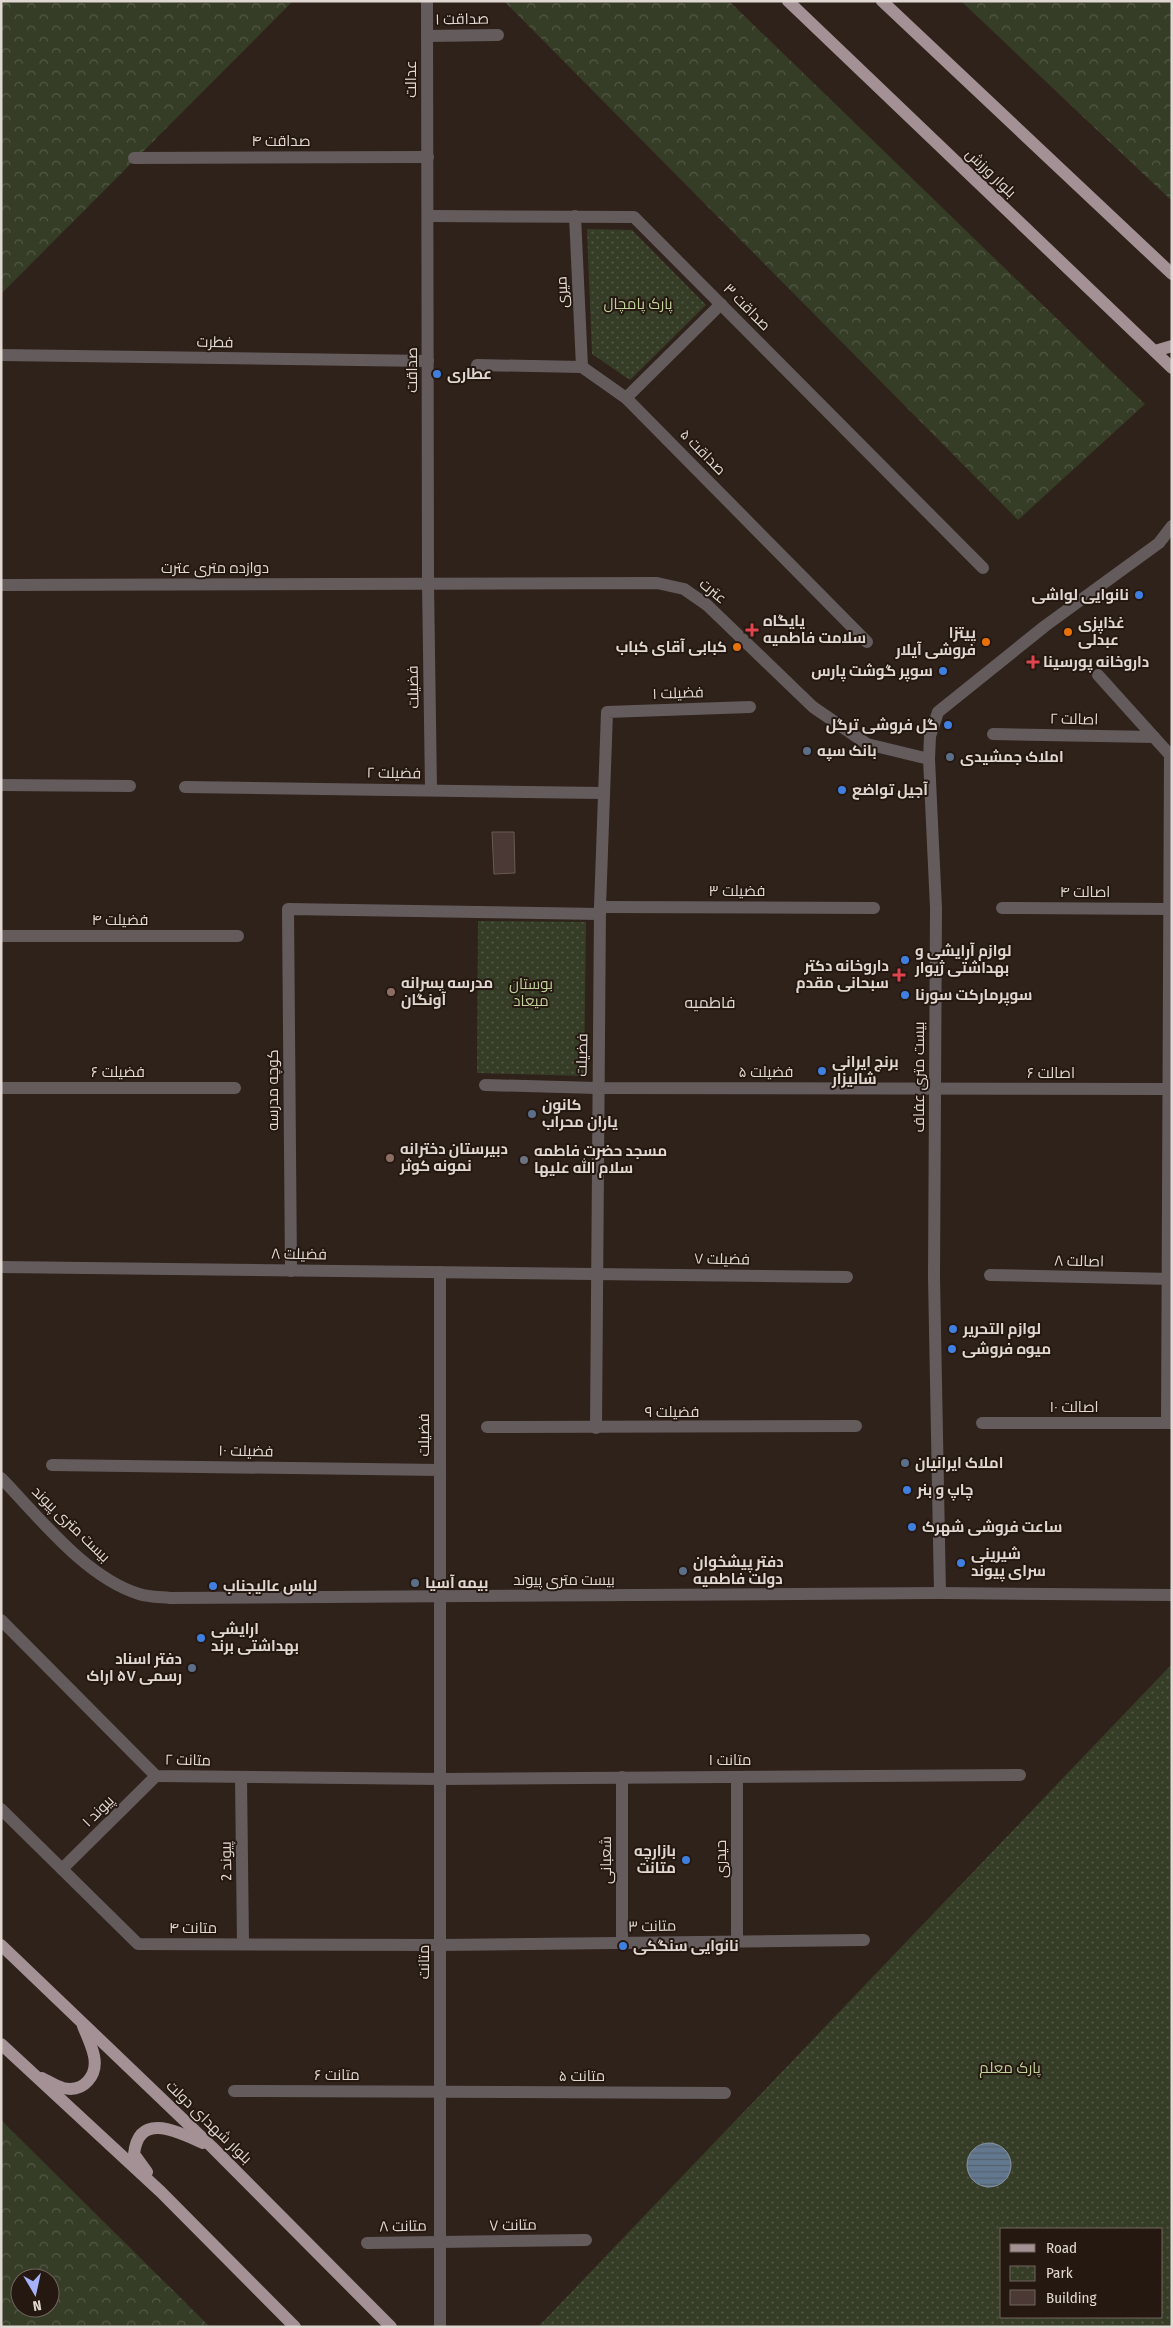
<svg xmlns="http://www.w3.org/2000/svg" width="1173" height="2328" viewBox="0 0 1173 2328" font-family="'Fira Sans Condensed',Cairo,sans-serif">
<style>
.forest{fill:url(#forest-crowns);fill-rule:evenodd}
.park{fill:url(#park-dots);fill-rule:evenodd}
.water{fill:url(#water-rules);stroke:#8895a3}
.building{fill:#4a3935;stroke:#6b5954}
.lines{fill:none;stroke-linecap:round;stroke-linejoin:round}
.minor{stroke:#645b5d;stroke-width:12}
.major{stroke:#a39195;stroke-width:12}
.shop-dot{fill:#3f7fe0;stroke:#251811;stroke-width:2}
.health-dot{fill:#e0444e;stroke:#251811;stroke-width:2}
.food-dot{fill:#e8710a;stroke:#251811;stroke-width:2}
.service-dot{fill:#5c6f8a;stroke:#251811;stroke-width:2}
.education-dot{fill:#8d6e63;stroke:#251811;stroke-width:2}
.worship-dot{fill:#6b7280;stroke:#251811;stroke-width:2}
.labels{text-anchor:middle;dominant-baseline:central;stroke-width:4;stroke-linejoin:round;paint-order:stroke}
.street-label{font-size:15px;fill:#e1d8d3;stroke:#251811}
.park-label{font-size:15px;fill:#c0d19b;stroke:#251811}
.poi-label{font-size:15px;font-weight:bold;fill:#e1d8d3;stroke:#251811;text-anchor:start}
.neighbourhood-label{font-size:16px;fill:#e1d8d3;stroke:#251811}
</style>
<defs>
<pattern id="forest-crowns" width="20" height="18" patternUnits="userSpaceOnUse" patternTransform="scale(1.25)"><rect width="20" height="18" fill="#363d27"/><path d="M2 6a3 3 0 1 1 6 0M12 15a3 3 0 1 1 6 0" fill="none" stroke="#535845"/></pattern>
<pattern id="park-dots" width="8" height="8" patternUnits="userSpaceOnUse" patternTransform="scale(1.25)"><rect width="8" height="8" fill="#363d27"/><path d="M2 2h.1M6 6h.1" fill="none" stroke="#535845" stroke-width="1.8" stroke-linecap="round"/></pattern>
<pattern id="water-rules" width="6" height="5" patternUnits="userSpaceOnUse" patternTransform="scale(1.25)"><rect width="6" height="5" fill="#62788f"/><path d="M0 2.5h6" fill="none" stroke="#56626f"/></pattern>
</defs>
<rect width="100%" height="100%" fill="#2f221a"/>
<g class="forest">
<polygon points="1,1 293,1 1,294"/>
<polygon points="504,1 729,1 1145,404 1018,520"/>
<polygon points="961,1 1170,1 1172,3 1172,201"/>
<path d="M 1,2120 L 210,2327 L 1,2327 ZM 20,2278 L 50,2278 L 50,2308 L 20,2308 Z"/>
</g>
<g class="park">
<polygon points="587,229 632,230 706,305 630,380 592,354"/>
<polygon points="478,921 586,922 584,1076 477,1073"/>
<path d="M 1172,1664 L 1172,2327 L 538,2327 ZM 1002,2229 L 1162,2229 L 1162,2317 L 1002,2317 Z"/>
</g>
<circle class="water" cx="989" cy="2165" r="22"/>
<polygon class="building" points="492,832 514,832 515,873 494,874"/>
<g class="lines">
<g class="minor">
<polyline points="427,1 428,583 431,789"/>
<polyline points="427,36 498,35"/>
<polyline points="134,158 428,157"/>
<polyline points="428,216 634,217 983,568"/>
<polyline points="575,216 582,367"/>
<polyline points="1,355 428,361"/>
<polyline points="477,365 582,367 626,398 867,642"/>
<polyline points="626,398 721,304"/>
<polyline points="1,585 657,583 684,589 707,605 813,707 867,744 929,759"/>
<polyline points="1098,675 1170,755"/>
<polyline points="993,734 1154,737"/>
<polyline points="1,785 130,786"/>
<polyline points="185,787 602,793"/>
<polyline points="600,907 874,908"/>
<polyline points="1002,908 1172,909"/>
<polyline points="1,936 238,936"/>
<polyline points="485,1085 597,1088 1172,1089"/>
<polyline points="1,1088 235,1088"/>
<polyline points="1,1267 847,1277"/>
<polyline points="291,1271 288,909 600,914"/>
<polyline points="440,1272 440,2327"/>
<polyline points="990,1275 1172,1279"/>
<polyline points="982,1423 1172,1423"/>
<polyline points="1167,1423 1170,755"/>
<polyline points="487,1427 856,1426"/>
<polyline points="596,1428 600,907 607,712 750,707"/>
<polyline points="52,1465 440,1470"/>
<path d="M 1,1478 C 40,1518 85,1577 139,1594 C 148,1597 160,1597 170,1598 L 940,1593 L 1172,1595"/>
<polyline points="940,1593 934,1277 936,908 929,759 930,736 938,712 1045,626 1159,543 1172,526"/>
<polyline points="1,1620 156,1776 440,1779 1020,1775"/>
<polyline points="241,1777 243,1944"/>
<polyline points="622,1777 622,1943"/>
<polyline points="1,1809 138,1944 440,1945 864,1940"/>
<polyline points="62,1869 156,1776"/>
<polyline points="737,1941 737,1777"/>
<polyline points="234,2091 725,2093"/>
<polyline points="367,2243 586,2240"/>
</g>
<g class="major">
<polyline points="788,1 1172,368"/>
<polyline points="882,1 1172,274"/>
<polyline points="1155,351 1172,346"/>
<polyline points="1,1945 212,2147 391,2327"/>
<polyline points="1,2044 161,2192 295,2327"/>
<path d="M 42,2078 C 48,2081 56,2086 63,2088 C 84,2093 98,2075 94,2056 C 92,2046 87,2036 83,2026"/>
<path d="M 147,2172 L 134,2154 C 139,2111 178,2132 203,2143"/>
</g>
</g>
<g class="shop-dot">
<circle cx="437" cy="374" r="5"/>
<circle cx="1139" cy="595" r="5"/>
<circle cx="943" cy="671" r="5"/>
<circle cx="948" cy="725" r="5"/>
<circle cx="842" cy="790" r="5"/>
<circle cx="905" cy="960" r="5"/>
<circle cx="905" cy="995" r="5"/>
<circle cx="822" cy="1071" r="5"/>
<circle cx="953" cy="1329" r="5"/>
<circle cx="952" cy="1349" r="5"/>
<circle cx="907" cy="1490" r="5"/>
<circle cx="912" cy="1527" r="5"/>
<circle cx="961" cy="1563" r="5"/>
<circle cx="213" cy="1586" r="5"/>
<circle cx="201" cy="1638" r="5"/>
<circle cx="686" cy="1860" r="5"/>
<circle cx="623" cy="1946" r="5"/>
</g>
<g class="health-dot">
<path d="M749.5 622.5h5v5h5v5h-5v5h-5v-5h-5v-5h5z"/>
<path d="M1030.5 654.5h5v5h5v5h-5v5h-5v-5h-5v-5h5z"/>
<path d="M896.5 967.5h5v5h5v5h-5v5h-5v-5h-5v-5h5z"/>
</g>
<g class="food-dot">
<circle cx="1068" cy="632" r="5"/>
<circle cx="986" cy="642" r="5"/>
<circle cx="737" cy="647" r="5"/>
</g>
<g class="service-dot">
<circle cx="807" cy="751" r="5"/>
<circle cx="950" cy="757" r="5"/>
<circle cx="532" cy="1114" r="5"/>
<circle cx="905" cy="1463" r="5"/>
<circle cx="683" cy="1571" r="5"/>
<circle cx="415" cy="1583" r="5"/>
<circle cx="192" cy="1668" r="5"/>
</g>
<g class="education-dot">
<circle cx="391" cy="992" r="5"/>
<circle cx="390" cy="1158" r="5"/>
</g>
<circle class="worship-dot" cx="524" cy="1160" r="5"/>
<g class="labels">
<g class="street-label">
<text transform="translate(462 19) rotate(-1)">صداقت ۱</text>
<text transform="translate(411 79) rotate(-90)">عدالت</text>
<text x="281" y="141">صداقت ۴</text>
<text transform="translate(991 173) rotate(44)">بلوار ورزش</text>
<text transform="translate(562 292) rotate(-93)">میری</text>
<text transform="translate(747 307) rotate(45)">صداقت ۳</text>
<text transform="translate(215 342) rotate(1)">فطرت</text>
<text transform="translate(412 370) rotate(-90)">صداقت</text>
<text transform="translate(703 452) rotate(45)">صداقت ۵</text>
<text x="215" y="568">دوازده متری عترت</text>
<text transform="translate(713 591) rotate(39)">عترت</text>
<text transform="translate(413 687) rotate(-91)">فضیلت</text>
<text transform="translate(678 693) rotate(-2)">فضیلت ۱</text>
<text transform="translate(1074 719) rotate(1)">اصالت ۲</text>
<text transform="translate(394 773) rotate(1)">فضیلت ۲</text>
<text x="737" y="891">فضیلت ۳</text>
<text x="1085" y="892">اصالت ۴</text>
<text x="120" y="920">فضیلت ۴</text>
<text transform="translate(582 1055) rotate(-89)">فضیلت</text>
<text x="118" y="1072">فضیلت ۶</text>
<text x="766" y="1072">فضیلت ۵</text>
<text x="1051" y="1073">اصالت ۶</text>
<text transform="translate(919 1077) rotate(-90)">بیست متری عفاف</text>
<text transform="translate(273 1090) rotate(-90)">کوچه مدرسه</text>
<text transform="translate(299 1254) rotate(1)">فضیلت ۸</text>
<text transform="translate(722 1259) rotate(1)">فضیلت ۷</text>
<text transform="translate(1079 1261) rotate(1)">اصالت ۸</text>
<text x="1074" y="1407">اصالت ۱۰</text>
<text x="672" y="1412">فضیلت ۹</text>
<text transform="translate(424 1435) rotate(-90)">فضیلت</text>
<text transform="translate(246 1451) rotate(1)">فضیلت ۱۰</text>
<text transform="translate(71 1524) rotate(44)">بیست متری پیوند</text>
<text x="564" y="1580">بیست متری پیوند</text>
<text transform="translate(188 1760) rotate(1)">متانت ۲</text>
<text x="730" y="1760">متانت ۱</text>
<text transform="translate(98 1811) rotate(-45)">پیوند ۱</text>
<text transform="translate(721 1859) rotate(-90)">حیدری</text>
<text transform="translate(606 1860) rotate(-90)">شعبانی</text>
<text transform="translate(226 1861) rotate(-91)">پیوند 2</text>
<text transform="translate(652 1926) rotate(-1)">متانت ۳</text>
<text x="193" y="1928">متانت ۴</text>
<text transform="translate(424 1962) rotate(-90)">متانت</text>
<text x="337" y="2075">متانت ۶</text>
<text x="582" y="2076">متانت ۵</text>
<text transform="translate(209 2122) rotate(44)">بلوار شهدای دولت</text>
<text transform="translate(513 2225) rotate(-1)">متانت ۷</text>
<text transform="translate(403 2226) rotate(-1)">متانت ۸</text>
</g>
<g class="park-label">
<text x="638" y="304">پارک پامچال</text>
<text x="531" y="984">بوستان<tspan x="531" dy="17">میعاد</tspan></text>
<text x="1010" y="2068">پارک معلم</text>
</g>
<g class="poi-label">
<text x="447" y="374">عطاری</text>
<text x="1129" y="595" text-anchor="end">نانوایی لواشی</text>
<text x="763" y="621">پایگاه<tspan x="763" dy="17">سلامت فاطمیه</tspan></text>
<text x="1078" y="623">غذاپزی<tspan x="1078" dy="17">عبدلی</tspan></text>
<text x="976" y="633" text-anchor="end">پیتزا<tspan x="976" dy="17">فروشی آیلار</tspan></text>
<text x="727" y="647" text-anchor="end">کبابی آقای کباب</text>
<text x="1043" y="662">داروخانه پورسینا</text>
<text x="933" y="671" text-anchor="end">سوپر گوشت پارس</text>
<text x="938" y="725" text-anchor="end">گل فروشی ترگل</text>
<text x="817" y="751">بانک سپه</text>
<text x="960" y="757">املاک جمشیدی</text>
<text x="852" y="790">آجیل تواضع</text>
<text x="915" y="951">لوازم آرایشی و<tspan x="915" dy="17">بهداشتی ژیوار</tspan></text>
<text x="889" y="966" text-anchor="end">داروخانه دکتر<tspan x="889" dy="17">سبحانی مقدم</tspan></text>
<text x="401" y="983">مدرسه پسرانه<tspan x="401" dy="17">آونگان</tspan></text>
<text x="915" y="995">سوپرمارکت سورنا</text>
<text x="832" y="1062">برنج ایرانی<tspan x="832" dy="17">شالیزار</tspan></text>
<text x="542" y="1105">کانون<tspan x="542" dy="17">یاران محراب</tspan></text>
<text x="400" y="1149">دبیرستان دخترانه<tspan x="400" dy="17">نمونه کوثر</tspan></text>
<text x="534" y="1151">مسجد حضرت فاطمه<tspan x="534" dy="17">سلام الله علیها</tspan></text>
<text x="963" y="1329">لوازم التحریر</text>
<text x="962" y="1349">میوه فروشی</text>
<text x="915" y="1463">املاک ایرانیان</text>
<text x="917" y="1490">چاپ و بنر</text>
<text x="922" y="1527">ساعت فروشی شهرک</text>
<text x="971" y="1554">شیرینی<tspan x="971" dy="17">سرای پیوند</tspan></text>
<text x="693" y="1562">دفتر پیشخوان<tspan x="693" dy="17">دولت فاطمیه</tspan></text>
<text x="425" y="1583">بیمه آسیا</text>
<text x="223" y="1586">لباس عالیجناب</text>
<text x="211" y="1629">ارایشی<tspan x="211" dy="17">بهداشتی برند</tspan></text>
<text x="182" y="1659" text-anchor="end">دفتر اسناد<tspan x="182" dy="17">رسمی ۵۷ اراک</tspan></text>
<text x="676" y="1851" text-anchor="end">بازارچه<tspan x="676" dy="17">متانت</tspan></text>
<text x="633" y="1946">نانوایی سنگکی</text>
</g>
<g class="neighbourhood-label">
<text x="710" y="1002">فاطمیه</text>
</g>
</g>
<rect width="1173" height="2328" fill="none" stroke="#e1d8d3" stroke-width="5"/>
<rect x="1000" y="2228" width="162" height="90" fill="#251811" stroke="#70655f"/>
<rect x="1010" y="2244" width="25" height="8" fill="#a39195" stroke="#70655f"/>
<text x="1046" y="2253" font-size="15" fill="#e1d8d3">Road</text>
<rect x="1010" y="2266" width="25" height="15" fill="url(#park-dots)" stroke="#70655f"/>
<text x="1046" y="2278" font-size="15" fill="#e1d8d3">Park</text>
<rect x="1010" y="2290" width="25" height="15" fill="#4a3935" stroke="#70655f"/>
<text x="1046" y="2303" font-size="15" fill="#e1d8d3">Building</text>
<g transform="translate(35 2293) rotate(171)"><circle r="24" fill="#251811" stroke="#70655f"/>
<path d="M0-4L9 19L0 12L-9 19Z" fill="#a6b1fc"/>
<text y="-8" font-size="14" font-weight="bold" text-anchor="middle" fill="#e1d8d3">N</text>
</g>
</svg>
